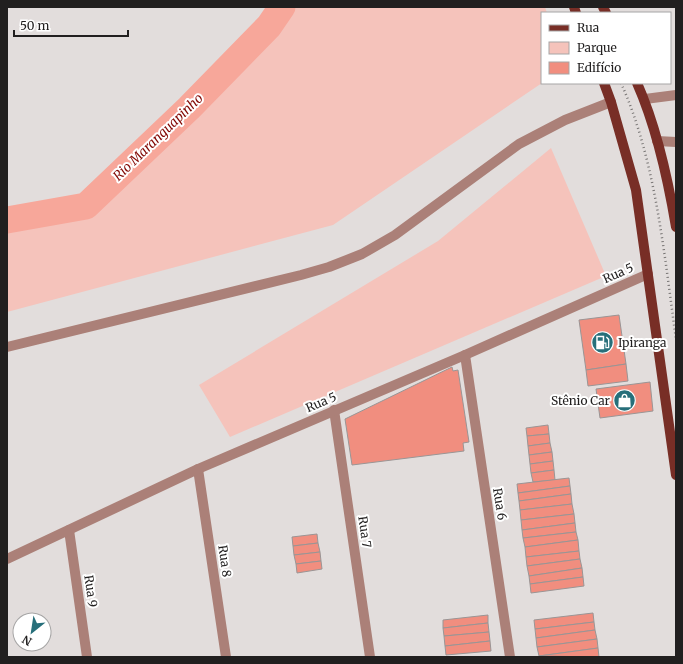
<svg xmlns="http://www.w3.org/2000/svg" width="683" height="664" viewBox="0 0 683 664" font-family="Merriweather,serif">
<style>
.green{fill:#f5c3bb}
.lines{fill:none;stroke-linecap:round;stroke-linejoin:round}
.river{stroke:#f7a79a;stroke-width:27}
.building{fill:#f18e7f;stroke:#9a9595}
.path{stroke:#797675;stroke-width:2.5;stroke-dasharray:1 3;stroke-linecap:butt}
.minor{stroke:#ab8078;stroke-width:10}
.primary{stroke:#782e26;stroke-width:10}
.labels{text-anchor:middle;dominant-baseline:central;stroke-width:4;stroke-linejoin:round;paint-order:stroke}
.street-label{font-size:12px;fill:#211f1f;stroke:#fff}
.poi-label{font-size:12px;fill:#211f1f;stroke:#fff;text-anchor:start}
.water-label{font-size:13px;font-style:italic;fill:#820703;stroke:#fff}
</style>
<rect width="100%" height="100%" fill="#e2dddc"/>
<g class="green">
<polygon points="282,7 545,7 547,13 542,13 542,83 333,225 7,312 7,220 86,206 189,108 269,26"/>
<polygon points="551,148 606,276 230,437 199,385 438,241"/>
</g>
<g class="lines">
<polyline class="river" points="7,220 86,206 189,108 269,26 282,7"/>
</g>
<g class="building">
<polygon points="619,315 626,364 586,370 579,320"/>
<polygon points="626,364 628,381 588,386 586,370"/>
<polygon points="452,367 453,371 458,370 469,442 463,443 464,451 352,465 345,419"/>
<polygon points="650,382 653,411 600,418 596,389"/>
<polygon points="548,425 549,434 527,436 526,428"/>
<polygon points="549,434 550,443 528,446 527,436"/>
<polygon points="550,443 552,452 529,455 528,446"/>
<polygon points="552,452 553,461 530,464 529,455"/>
<polygon points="553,461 554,470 531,473 530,464"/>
<polygon points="554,470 555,480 533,482 531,473"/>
<polygon points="569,478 570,486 518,493 517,484"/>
<polygon points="570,486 571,494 519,501 518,493"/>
<polygon points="571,494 572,504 520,510 519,501"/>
<polygon points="572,504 574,514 521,520 520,510"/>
<polygon points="574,514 575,523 522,530 521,520"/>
<polygon points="575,523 576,532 523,538 522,530"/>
<polygon points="576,532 578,540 525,547 523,538"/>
<polygon points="317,534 318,543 293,546 292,537"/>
<polygon points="578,540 579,551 526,557 525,547"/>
<polygon points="318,543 320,552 294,555 293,546"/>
<polygon points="579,551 580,559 527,566 526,557"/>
<polygon points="320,552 321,561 296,564 294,555"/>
<polygon points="580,559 582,568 529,576 527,566"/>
<polygon points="321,561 322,569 297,573 296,564"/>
<polygon points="582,568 583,577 530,584 529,576"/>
<polygon points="583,577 584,586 531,593 530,584"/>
<polygon points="593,613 594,622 535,629 534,620"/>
<polygon points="488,615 488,623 443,628 443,620"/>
<polygon points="594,622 595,630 536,638 535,629"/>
<polygon points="488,623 489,632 444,636 443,628"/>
<polygon points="595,630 597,639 537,647 536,638"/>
<polygon points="489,632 490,641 445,646 444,636"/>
<polygon points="597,639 598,648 539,656 537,647"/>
<polygon points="490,641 491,651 446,655 445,646"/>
<polygon points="598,648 599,657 539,656"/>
</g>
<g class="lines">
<path class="path" d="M 621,83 C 656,161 664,254 676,339"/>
<g class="minor">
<polyline points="645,99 676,95"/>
<polyline points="657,141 676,142"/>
<polyline points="7,347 301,275 329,267 362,254 395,235 519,144 565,120 611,102"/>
<polyline points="465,355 510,657"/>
<polyline points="334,410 370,657"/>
<polyline points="198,469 226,657"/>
<polyline points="69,530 87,657"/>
<polyline points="7,559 198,469 465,355 648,274"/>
</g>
<g class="primary">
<polyline points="574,7 576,13"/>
<polyline points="603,7 606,13"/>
<polyline points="604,83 611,102 636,190 676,475"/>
<path d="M 637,83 C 657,128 668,179 676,227"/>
</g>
</g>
<defs>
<symbol id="fuel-disc" viewBox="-11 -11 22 22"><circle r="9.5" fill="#276f7a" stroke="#fff"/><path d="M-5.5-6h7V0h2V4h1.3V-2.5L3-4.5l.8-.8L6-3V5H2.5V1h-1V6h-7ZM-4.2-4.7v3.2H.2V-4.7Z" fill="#fff"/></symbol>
<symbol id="shop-disc" viewBox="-11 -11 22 22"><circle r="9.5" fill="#276f7a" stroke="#fff"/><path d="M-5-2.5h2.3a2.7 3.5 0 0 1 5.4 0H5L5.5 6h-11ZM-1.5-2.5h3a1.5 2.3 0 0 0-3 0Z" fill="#fff"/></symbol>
</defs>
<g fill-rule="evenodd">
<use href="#fuel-disc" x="590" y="330" width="25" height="25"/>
<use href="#shop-disc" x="612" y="388" width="25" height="25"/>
</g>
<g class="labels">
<g class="street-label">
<text transform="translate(618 273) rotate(-24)">Rua 5</text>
<text transform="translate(321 402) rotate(-23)">Rua 5</text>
<text transform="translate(500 504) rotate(81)">Rua 6</text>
<text transform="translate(365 532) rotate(82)">Rua 7</text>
<text transform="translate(225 561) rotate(82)">Rua 8</text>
<text transform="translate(91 591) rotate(82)">Rua 9</text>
</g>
<g class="poi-label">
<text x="618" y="342">Ipiranga</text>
<text x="610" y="400" text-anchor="end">Stênio Car</text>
</g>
<g class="water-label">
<text transform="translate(158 137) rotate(-44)">Rio Maranguapinho</text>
</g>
</g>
<rect width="683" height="664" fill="none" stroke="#211f1f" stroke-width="16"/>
<rect x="541" y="12" width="130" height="72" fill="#ffffff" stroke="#a6a5a5"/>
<rect x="549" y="25" width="20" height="6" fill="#782e26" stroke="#a6a5a5"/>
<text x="577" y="32" font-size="12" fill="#211f1f">Rua</text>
<rect x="549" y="42" width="20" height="12" fill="#f5c3bb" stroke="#a6a5a5"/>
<text x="577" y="52" font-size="12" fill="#211f1f">Parque</text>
<rect x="549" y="62" width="20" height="12" fill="#f18e7f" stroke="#a6a5a5"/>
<text x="577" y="72" font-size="12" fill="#211f1f">Edifício</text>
<g transform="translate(32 632) rotate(210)"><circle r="19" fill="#ffffff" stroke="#a6a5a5"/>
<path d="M0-3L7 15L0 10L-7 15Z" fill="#276f7a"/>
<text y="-6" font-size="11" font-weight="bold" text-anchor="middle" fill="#211f1f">N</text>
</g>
<path d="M14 30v6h114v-6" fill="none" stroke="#211f1f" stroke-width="2"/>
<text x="20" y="30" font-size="12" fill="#211f1f" stroke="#ffffff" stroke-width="3" paint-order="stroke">50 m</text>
</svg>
